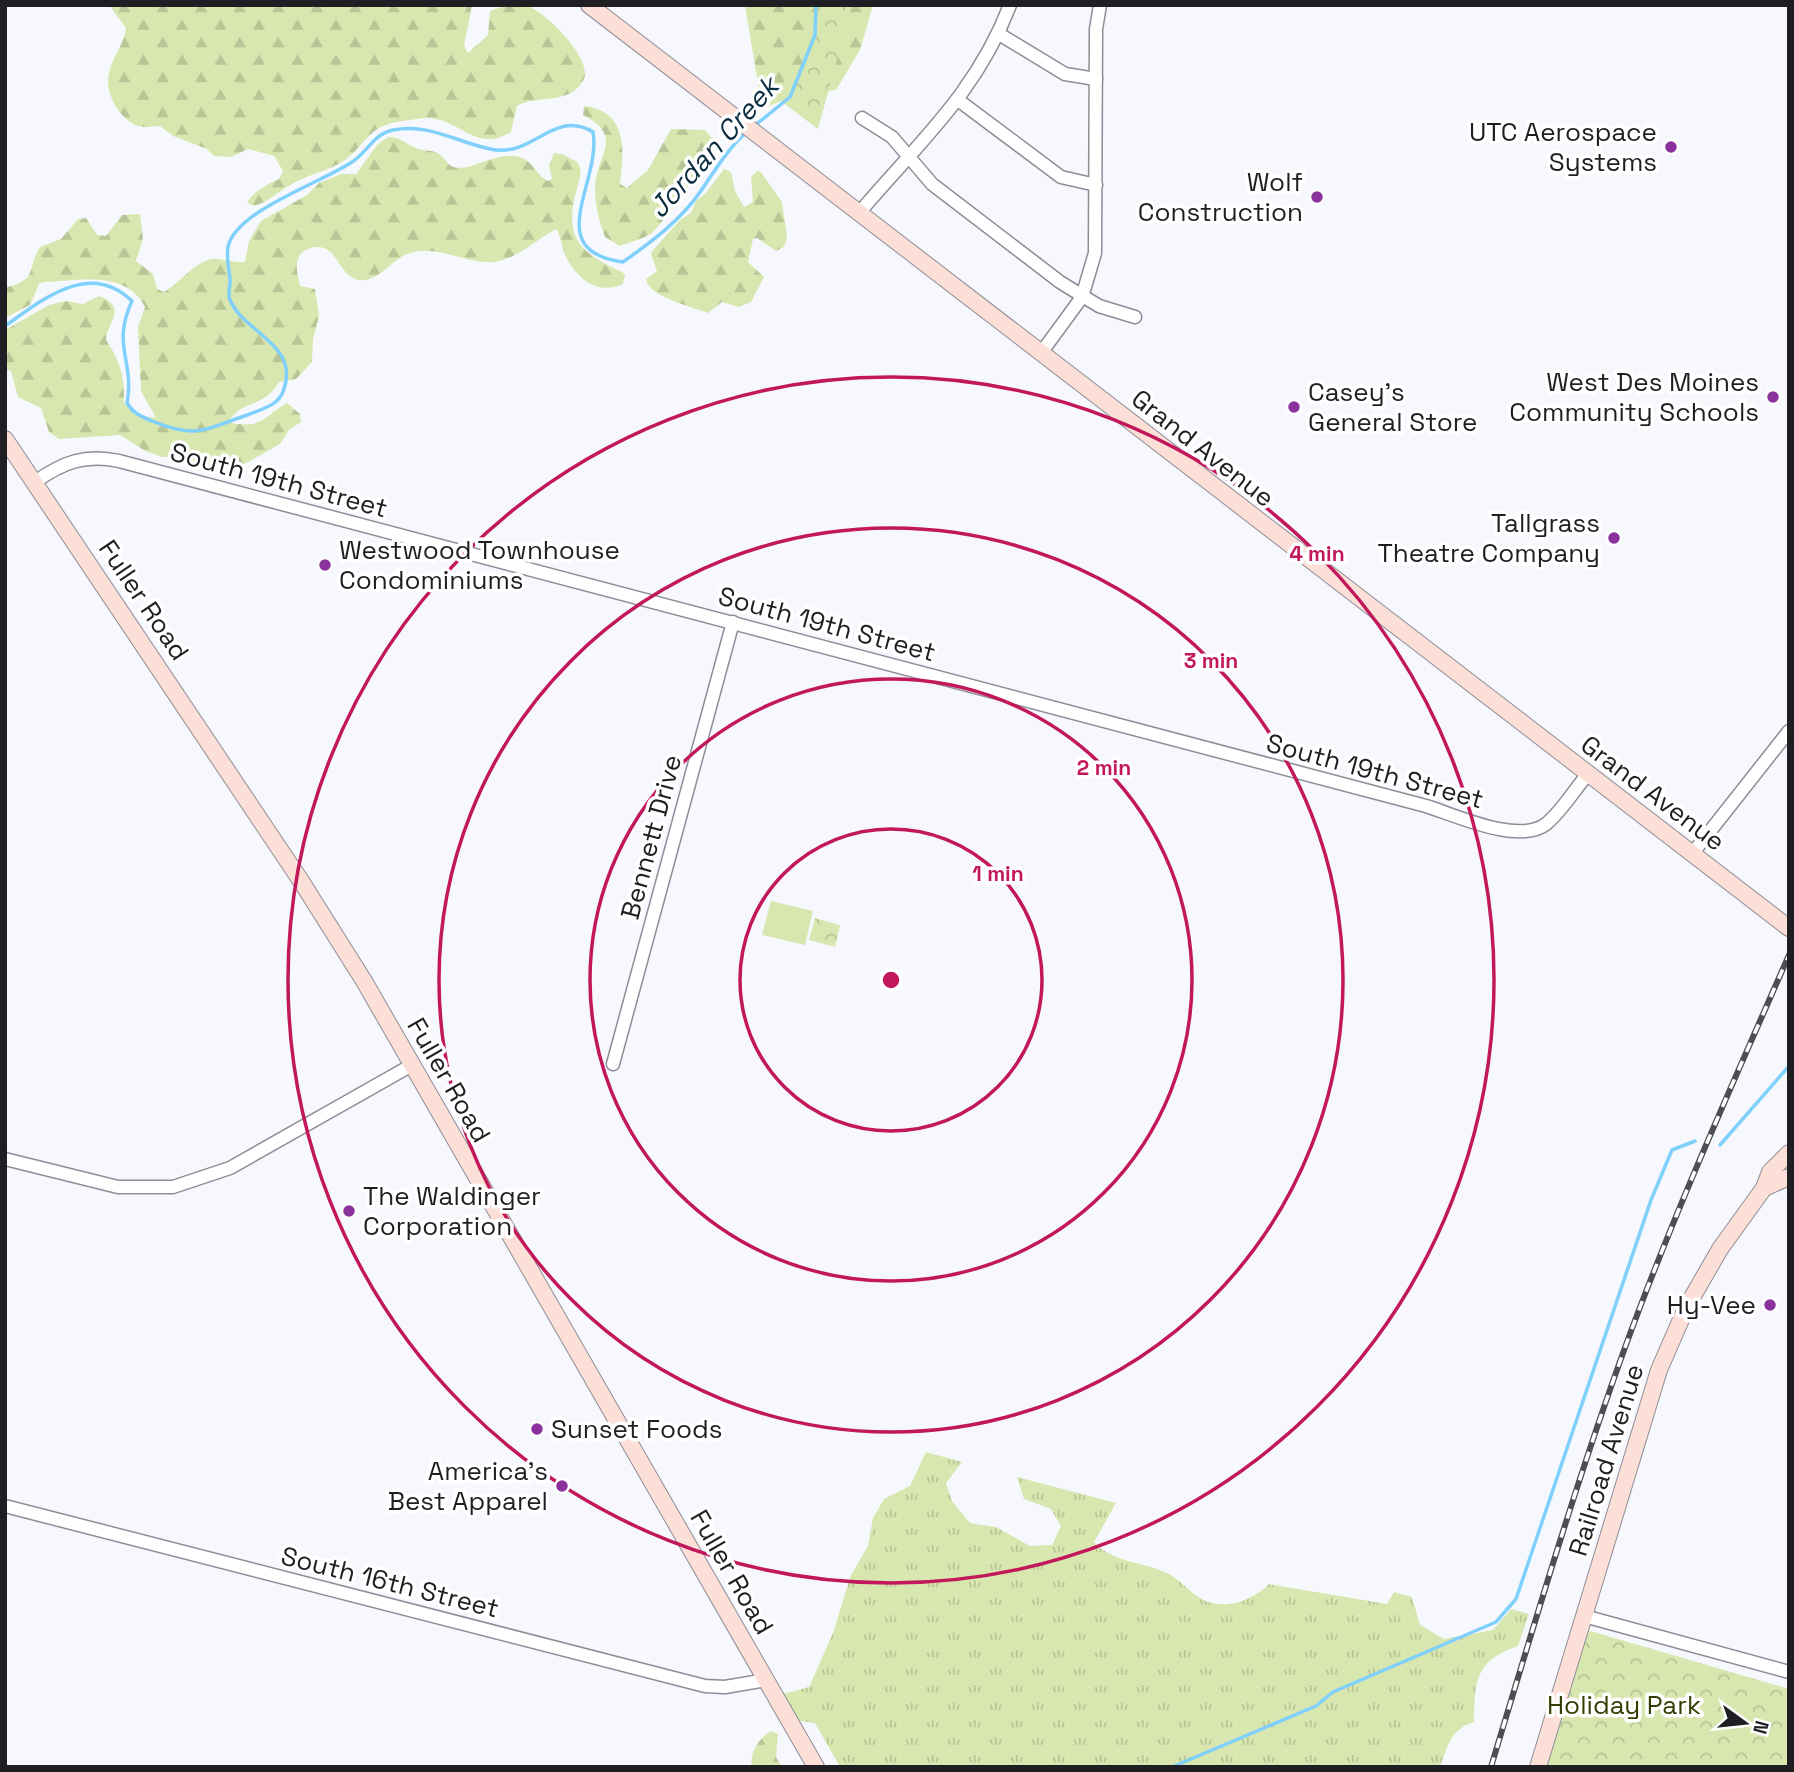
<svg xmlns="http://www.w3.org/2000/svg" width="1794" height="1772" viewBox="0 0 1794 1772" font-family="'Space Grotesk',sans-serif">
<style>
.grass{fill:url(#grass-tufts)}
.forest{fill:url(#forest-firs)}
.park{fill:url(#park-crowns)}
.pitch{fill:#d8e6af}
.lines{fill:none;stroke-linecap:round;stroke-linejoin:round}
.stream{stroke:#80d0fc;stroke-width:3.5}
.street-casing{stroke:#8d8d97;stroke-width:15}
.secondary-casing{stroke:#8d8d97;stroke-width:18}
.street{stroke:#fff;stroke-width:12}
.secondary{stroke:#fcdfd6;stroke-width:16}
.rail-casing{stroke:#4e4e52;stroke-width:6}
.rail{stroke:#fff;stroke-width:3.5;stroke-dasharray:10;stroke-linecap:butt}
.ring{fill:none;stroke:#c2185b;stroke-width:3.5}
.poi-dot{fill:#8a319e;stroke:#fff;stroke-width:2.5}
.labels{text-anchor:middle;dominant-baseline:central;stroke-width:7;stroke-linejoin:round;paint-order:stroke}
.poi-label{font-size:26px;fill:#1f1f23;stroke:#fff;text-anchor:end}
.street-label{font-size:26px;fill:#1f1f23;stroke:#fff}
.park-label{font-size:26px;fill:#343e03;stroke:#fff}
.water-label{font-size:28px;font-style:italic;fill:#092e40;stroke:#fff}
.centre{fill:#c2185b;stroke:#fff;stroke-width:3.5}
.ring-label{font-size:21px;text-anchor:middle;font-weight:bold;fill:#c2185b;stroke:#fff;stroke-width:7;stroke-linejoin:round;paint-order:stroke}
</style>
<defs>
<pattern id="grass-tufts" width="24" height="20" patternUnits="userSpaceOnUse" patternTransform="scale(1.75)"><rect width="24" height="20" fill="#d8e6af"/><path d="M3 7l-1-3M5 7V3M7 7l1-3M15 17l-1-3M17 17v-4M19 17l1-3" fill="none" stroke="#b9c596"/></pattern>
<pattern id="forest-firs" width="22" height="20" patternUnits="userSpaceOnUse" patternTransform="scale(1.75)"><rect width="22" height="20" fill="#d8e6af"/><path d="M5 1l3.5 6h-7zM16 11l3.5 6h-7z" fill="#b9c596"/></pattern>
<pattern id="park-crowns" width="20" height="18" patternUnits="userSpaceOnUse" patternTransform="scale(1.75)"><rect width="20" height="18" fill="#d8e6af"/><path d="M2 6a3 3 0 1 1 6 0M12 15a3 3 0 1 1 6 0" fill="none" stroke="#b9c596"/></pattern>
</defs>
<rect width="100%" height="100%" fill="#f7f8fe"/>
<path class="grass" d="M 926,1452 L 962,1462 L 946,1483 L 952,1501 L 970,1523 L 996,1527 L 1030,1546 L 1052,1545 L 1061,1526 L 1051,1509 L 1024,1499 L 1017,1477 L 1116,1503 L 1094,1542 C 1115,1564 1143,1561 1169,1574 C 1180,1580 1189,1591 1200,1598 C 1223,1612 1252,1601 1269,1584 L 1387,1604 L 1394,1592 L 1412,1597 L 1420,1625 L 1444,1639 L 1493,1630 L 1511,1609 L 1529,1614 L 1518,1646 C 1475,1661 1475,1680 1474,1722 C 1451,1729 1448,1745 1440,1767 L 840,1767 L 815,1723 L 799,1721 L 783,1694 L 809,1687 L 833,1633 L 851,1575 L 868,1546 L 873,1518 L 884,1499 L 910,1486 Z"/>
<g class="forest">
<path d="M 109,5 L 472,5 L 464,46 L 468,53 L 488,35 L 490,11 C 502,7 515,3 527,6 C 545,11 593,59 584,79 C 571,106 537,94 517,106 L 511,132 C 473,156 457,111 417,119 C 404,121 387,122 376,130 C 365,138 357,151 345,160 C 328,172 304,175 287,187 C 276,194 268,201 255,206 L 247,203 C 255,190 265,186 279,179 L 283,171 L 274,156 L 248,149 L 231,157 L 214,156 L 207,149 L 173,136 L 160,126 C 153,126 145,128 138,126 C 119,119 104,92 109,73 C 113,55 124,45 126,28 Z"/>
<polygon points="745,5 873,5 860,50 836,90 802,94 762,108"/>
<path d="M 584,106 C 627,111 625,149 620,184 L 627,188 L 648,170 L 671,129 L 705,130 L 716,143 C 713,155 663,224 652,233 C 643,239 630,242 620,246 L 605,237 C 599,221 595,205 595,187 C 597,154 625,137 583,115 Z"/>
<path d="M 388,137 C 401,137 407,145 418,149 C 425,151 434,150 439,154 C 444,157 447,163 451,166 C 467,174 493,153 514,156 C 533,158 534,174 548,181 L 552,179 L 549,165 L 554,153 L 562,154 L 577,162 C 583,170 580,178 577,188 C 563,238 579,252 622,272 L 625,275 L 623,284 C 597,296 576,278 565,255 C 561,247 562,237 556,229 C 536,240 518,258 495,262 C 467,265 437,244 410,253 C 392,258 379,283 359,280 C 336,276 338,238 308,249 C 292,255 297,273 300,286 L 315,289 L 319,316 L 313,339 L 312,362 L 296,379 L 279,382 C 265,407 246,399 230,419 L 232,423 C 263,429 265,415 287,403 L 300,414 L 301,422 L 289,430 L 280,444 L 239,467 L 226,465 L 214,468 L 181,457 L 163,457 L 147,452 L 120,435 L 59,439 L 49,432 L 41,408 L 18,397 L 11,371 L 5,369 L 5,330 L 49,305 L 66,301 L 83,304 L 99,296 C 129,308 107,321 106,340 C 120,361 125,377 124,403 L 138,415 L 156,418 L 141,391 L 138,327 L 145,307 C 126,269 77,281 44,282 L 39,284 L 30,305 L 5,318 L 5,288 C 40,278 25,272 40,247 L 61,239 L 78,219 L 86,218 L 97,235 L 106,236 L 122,215 L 140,214 L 143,239 L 136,261 L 153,274 L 157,289 L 164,292 C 179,283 194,263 211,259 C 220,258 233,263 245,262 L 249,241 L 261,221 L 307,195 L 319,183 L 341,174 L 356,174 L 377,145 Z"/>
<path d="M 724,169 L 731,172 L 735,191 L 744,207 L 753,202 L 751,177 L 757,171 L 761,172 L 782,202 L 787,238 L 784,247 L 776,251 L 757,238 L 753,239 L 748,262 L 764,277 L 751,302 L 739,307 L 722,302 L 708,313 C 693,307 648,297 646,279 L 657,271 L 651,254 L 653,250 L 680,220 L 691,213 L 696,201 L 706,193 Z"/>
<path d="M 771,1731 L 778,1734 L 776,1757 L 782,1767 L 752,1767 C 749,1753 759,1738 771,1731 Z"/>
</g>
<g class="park">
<path d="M 815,5 L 852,5 L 818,129 L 782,102 C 805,78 817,38 815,5 Z"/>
<polygon points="815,918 840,925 835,947 809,940"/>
<polygon points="1580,1628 1789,1689 1789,1767 1538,1767"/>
</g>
<polygon class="pitch" points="771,901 813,911 805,945 762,935"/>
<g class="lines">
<g class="stream">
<polyline points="753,127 790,97 815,35 816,5"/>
<path d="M 5,326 C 44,299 89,260 132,301 C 111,346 135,361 127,403 C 134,414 140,416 152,421 C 196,439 204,430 247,415 C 262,409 279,406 284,389 C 299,344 244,333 230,300 C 227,294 231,285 230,279 C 229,268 226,258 228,247 C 235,211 323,182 352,162 C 368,152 373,134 393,130 C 428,123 457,142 490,149 C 533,159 553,108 593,132 C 602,182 540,251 623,262 C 650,243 681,220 700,192 C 715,171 727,149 747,132"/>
<polyline points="1720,1145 1789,1066"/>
<polyline points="1172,1767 1316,1706 1333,1692 1496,1622 1516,1599 1651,1200 1672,1150 1695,1141"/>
</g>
<defs>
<g id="street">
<polyline points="999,34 1065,74 1096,79"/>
<polyline points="958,100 1061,177 1096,185"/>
<polyline points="862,118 892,137 932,184 1060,282 1099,306 1135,317"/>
<path d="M 859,213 C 917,144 976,94 1010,5"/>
<polyline points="1041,353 1082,297 1095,253 1096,29 1100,5"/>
<path d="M 35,482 C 63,462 85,454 119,461 L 1426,806 C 1455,815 1519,845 1546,824 C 1562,811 1574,790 1588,774"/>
<polyline points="1692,854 1789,731"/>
<polyline points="613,1064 733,622"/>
<polyline points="5,1159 118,1187 173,1187 230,1168 412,1065"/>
<polyline points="5,1506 705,1686 725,1687 766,1680"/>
<polyline points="1584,1616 1789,1672"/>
</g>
<g id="secondary">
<polyline points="589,5 1789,928"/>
<polyline points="5,439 301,881 364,981 816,1767"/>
<polyline points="1764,1188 1789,1177"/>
<polyline points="1538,1767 1659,1370 1686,1308 1720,1249 1764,1188 1770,1172 1789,1153"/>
</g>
</defs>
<use href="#street" class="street-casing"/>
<use href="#secondary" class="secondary-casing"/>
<use href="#street" class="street"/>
<use href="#secondary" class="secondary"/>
<defs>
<path id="rail" d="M 1491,1767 C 1534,1625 1576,1482 1627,1342 C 1675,1211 1733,1083 1789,955"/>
</defs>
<use href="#rail" class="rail-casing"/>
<use href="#rail" class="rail"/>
</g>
<g class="ring">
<circle cx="891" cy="980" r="151"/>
<circle cx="891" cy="980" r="301"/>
<circle cx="891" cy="980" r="452"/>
<circle cx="891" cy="980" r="603"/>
</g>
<g class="poi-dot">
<circle cx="1671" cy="147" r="7"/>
<circle cx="1317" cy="197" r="7"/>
<circle cx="1773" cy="397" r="7"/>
<circle cx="1294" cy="407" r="7"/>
<circle cx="1614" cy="538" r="7"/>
<circle cx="325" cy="565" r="7"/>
<circle cx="349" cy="1211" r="7"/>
<circle cx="1770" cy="1305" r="7"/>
<circle cx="537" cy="1429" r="7"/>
<circle cx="562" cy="1486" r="7"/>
</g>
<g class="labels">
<g class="poi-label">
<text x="1657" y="132">UTC Aerospace<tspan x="1657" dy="30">Systems</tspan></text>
<text x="1303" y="182">Wolf<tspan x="1303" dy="30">Construction</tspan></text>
<text x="1759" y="382">West Des Moines<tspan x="1759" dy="30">Community Schools</tspan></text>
<text x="1308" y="392" text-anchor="start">Casey's<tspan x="1308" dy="30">General Store</tspan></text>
<text x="1600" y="523">Tallgrass<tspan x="1600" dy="30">Theatre Company</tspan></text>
<text x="339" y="550" text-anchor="start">Westwood Townhouse<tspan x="339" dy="30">Condominiums</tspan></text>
<text x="363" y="1196" text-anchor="start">The Waldinger<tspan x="363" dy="30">Corporation</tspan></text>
<text x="1756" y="1305">Hy-Vee</text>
<text x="551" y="1429" text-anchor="start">Sunset Foods</text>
<text x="548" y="1471">America's<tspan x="548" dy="30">Best Apparel</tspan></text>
</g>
<g class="street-label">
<text transform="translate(1203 448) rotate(38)">Grand Avenue</text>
<text transform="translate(279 480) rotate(15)">South 19th Street</text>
<text transform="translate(144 600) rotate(56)">Fuller Road</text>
<text transform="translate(827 624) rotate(15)">South 19th Street</text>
<text transform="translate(1375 771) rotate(15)">South 19th Street</text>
<text transform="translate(1653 793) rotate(37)">Grand Avenue</text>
<text transform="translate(651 837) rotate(-75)">Bennett Drive</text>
<text transform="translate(449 1080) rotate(60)">Fuller Road</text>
<text transform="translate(1606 1460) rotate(-73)">Railroad Avenue</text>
<text transform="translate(732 1572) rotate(60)">Fuller Road</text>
<text transform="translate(390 1582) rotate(14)">South 16th Street</text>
</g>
<g class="park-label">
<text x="1624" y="1705">Holiday Park</text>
</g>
<g class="water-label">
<text transform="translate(713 147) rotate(-48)">Jordan Creek</text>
</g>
</g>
<circle cx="891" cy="980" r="10" class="centre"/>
<g class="ring-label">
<text x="1317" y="561">4 min</text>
<text x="1211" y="668">3 min</text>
<text x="1104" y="775">2 min</text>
<text x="998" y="881">1 min</text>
</g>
<rect width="1794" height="1772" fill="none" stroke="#1f1f23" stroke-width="14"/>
<g transform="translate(1745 1723) rotate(105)" stroke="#ffffff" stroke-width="5" paint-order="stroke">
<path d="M0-5L12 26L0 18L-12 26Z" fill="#1f1f23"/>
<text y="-10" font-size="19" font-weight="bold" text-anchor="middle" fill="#1f1f23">N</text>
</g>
</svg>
